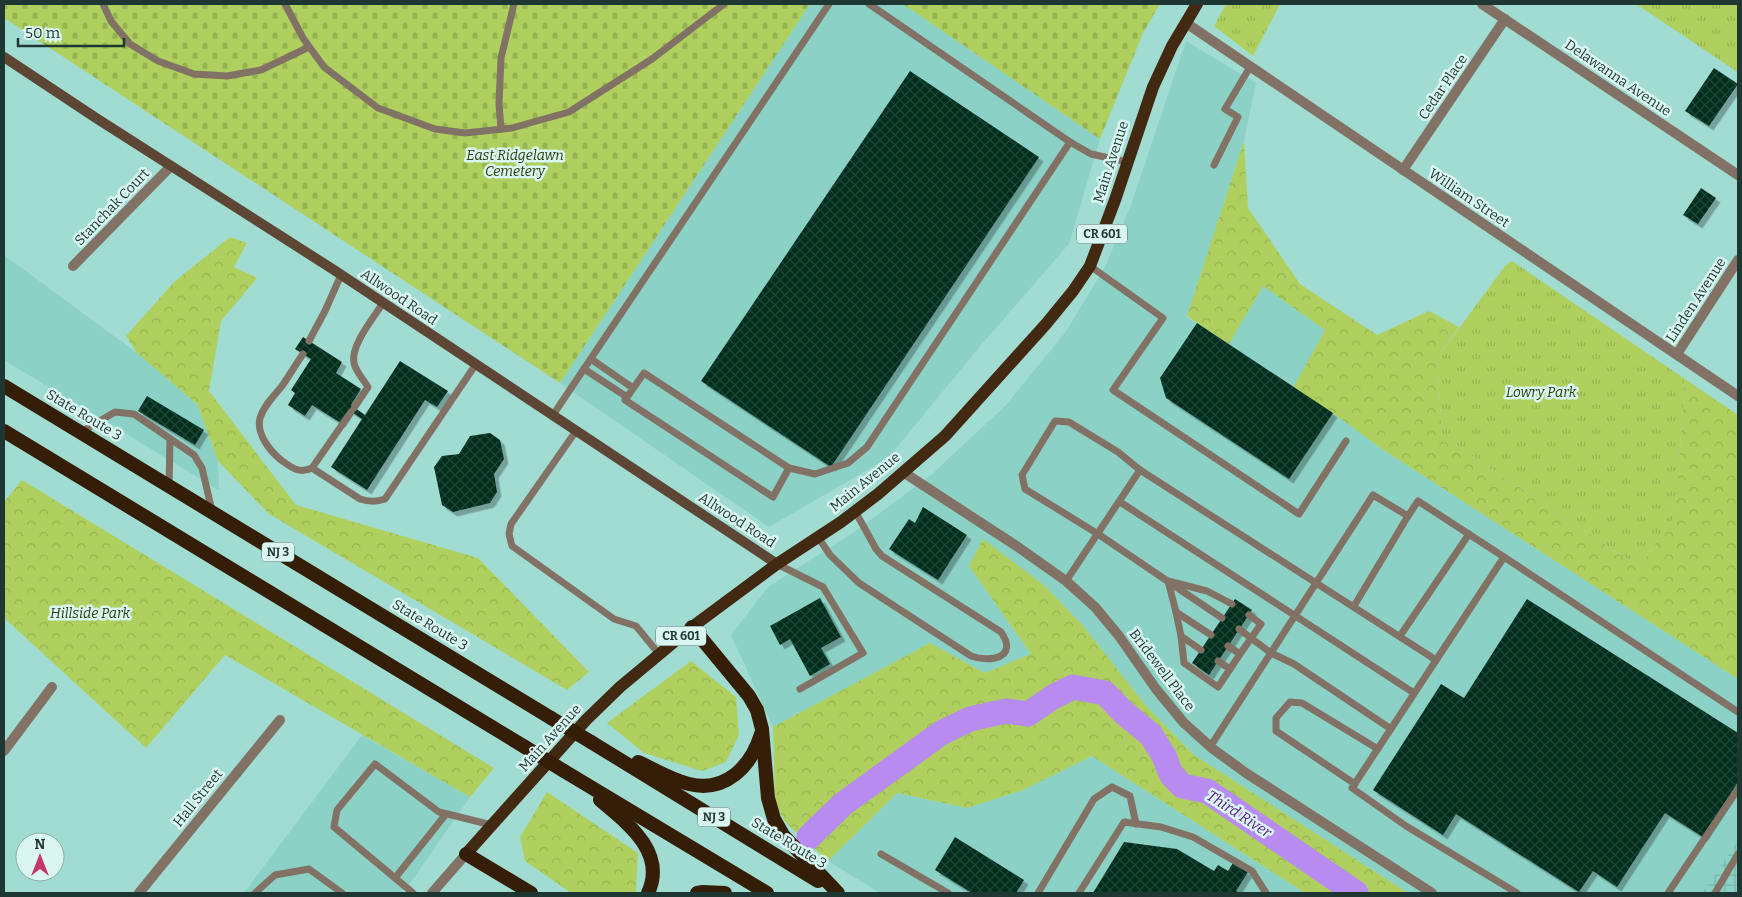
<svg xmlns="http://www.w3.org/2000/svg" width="1742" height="897" viewBox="0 0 1742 897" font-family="Bitter,serif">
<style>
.built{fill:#8cd1c6}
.industrial{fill:url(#industrial-grid)}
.grass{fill:url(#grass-tufts)}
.forest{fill:url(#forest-crowns)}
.cemetery{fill:url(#cemetery-stones)}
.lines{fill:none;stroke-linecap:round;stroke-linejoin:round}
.river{stroke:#b88bf1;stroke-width:25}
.building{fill:url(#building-cross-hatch);filter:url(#shadow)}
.service{stroke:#827265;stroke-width:7}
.minor{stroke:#827265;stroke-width:10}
.tertiary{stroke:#827265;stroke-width:10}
.secondary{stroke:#5d4734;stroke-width:10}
.primary{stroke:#422911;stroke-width:12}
.trunk{stroke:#351e08;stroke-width:14}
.trunk-bridge{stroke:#351e08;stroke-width:14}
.labels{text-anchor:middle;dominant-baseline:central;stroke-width:5;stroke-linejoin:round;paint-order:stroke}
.shield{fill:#d9f6f1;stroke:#57706c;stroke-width:1}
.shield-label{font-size:12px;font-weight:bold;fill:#1f3733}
.street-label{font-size:14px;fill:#1f3733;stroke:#d9f6f1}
.park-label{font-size:14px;font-style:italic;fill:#2e3b0a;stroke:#d9f6f1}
.water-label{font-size:15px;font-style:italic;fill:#5a1891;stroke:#d9f6f1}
</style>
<defs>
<pattern id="industrial-grid" width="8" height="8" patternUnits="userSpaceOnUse" patternTransform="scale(1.25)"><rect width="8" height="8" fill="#8cd1c6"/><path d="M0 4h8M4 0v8" fill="none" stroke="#78b4ab"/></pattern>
<pattern id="grass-tufts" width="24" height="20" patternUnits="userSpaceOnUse" patternTransform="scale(1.25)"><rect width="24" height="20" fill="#afd05e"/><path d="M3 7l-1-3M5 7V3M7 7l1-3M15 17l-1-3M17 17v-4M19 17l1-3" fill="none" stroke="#96b352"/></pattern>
<pattern id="forest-crowns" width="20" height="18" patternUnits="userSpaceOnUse" patternTransform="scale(1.25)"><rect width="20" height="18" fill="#afd05e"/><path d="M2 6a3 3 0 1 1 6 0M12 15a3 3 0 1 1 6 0" fill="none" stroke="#96b352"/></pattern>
<pattern id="cemetery-stones" width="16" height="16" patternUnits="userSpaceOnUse" patternTransform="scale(1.25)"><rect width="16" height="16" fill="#afd05e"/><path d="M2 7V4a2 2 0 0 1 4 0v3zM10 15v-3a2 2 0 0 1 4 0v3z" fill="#96b352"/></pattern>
<pattern id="building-cross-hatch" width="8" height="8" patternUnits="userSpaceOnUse" patternTransform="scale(1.25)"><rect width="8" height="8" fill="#002f1e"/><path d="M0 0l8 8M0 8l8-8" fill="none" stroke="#1c4537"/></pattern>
<filter id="shadow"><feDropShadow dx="4.5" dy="4.5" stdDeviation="0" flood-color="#0004"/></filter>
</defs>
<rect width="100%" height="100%" fill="#a1dcd2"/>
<g class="built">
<polygon points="810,4 903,4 1100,139 1069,244 982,344 888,458 769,527 560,383"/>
<polygon points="1186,41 1256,83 1244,141 1187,317 1229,344 1263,286 1326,330 1294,389 1333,413 1382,449 1738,679 1738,842 1703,893 1408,893 1194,755 1147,707 1084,627 1045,586 983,540 969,566 1031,654 985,673 930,643 773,727 731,635 768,587 857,530 931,475 1005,406 1065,333 1105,267 1131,205"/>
<polygon points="4,255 137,353 197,404 218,461 219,490 4,360"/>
<polygon points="362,735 470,797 411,882 401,893 244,893"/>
<polygon points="1092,756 1305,893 880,893 828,861 897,793 967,808 1023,790"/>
</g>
<polygon class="industrial" points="1738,841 1738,893 1702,893"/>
<g class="grass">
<polygon points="1226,4 1280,4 1253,56 1214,26"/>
<polygon points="1636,4 1738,4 1738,72 1736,71"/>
<polygon points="1512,261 1685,379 1675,516 1639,567 1442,436 1437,358 1505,266"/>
</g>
<g class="forest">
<polygon points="1244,141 1248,208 1300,284 1377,335 1429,311 1459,327 1437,358 1442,436 1639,567 1675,516 1685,379 1738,415 1738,679 1382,449 1333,413 1293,388 1325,330 1263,286 1229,344 1187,316"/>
<polygon points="230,237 247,243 234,267 257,278 221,321 209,391 296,505 478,558 589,672 567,690 269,514 218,461 197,404 137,353 126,336 174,282"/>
<polygon points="22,480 494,768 470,797 225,655 146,748 4,618 4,502"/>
<polygon points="983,539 1045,586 1084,627 1147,707 1194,755 1408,893 1305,893 1092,756 1023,790 967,808 897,793 828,861 786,823 775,804 773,727 930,643 985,673 1031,654 969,566"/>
<polygon points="691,661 736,697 739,735 726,762 702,771 644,753 607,723"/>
<polygon points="547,792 638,853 636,892 571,893 525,861 520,837"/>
</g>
<g class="cemetery">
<polygon points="4,4 810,4 560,383 4,18"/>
<polygon points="903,4 1160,4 1143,33 1100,139"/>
</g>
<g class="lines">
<polyline class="river" points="809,837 843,804 941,733 970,719 992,714 1006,711 1028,714 1053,697 1073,687 1105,693 1123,712 1151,735 1164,756 1171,774 1182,786 1207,791 1356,893"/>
</g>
<g class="building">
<polygon points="1714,68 1738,84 1709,126 1685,111"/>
<polygon points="910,71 1039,157 831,467 701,381"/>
<polygon points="1701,188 1716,198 1698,224 1683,215"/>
<polygon points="1197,323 1333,413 1289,479 1166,398 1160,378"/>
<polygon points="303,337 342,362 336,373 361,389 351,405 365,415 400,361 448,391 437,407 425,400 367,490 331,467 362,419 349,410 341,423 312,405 305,416 288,405 295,393 291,390 311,359 295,349"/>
<polygon points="147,396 204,430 195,445 138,411"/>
<polygon points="490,433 500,440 504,459 494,474 497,492 490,503 453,512 442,505 434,467 442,456 459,454 470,436"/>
<polygon points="923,507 967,535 938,580 889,549 909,519 915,523"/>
<polygon points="820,598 841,637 821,648 830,664 810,676 790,639 780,645 770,626"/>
<polygon points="1235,599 1252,610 1209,675 1192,663"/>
<polygon points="1527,599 1738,733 1738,782 1703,837 1665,813 1617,887 1593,871 1579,892 1456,814 1443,835 1373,790 1441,684 1464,698"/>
<polygon points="955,837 1024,880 1016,893 972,893 935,870"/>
<polygon points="1124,842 1177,849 1214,871 1218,865 1228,871 1233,863 1248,872 1236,891 1239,893 1093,893"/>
</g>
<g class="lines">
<g class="service">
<polyline points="103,4 111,21 130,44 158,61 194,74 227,76 261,70 309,47"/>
<polyline points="285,4 303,38 324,67 378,108 435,129 465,133 512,128 569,112 652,59 724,4"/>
<polyline points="869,4 1070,142 1091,154 1127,162"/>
<polyline points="501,129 499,104 501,58 514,4"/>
<polyline points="1214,165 1238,117 1225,109 1250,67"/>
<polyline points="1090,266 1163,318 1113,390 1299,514 1346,441"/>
<polyline points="309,341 325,311 341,275"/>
<path d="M 303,354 C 296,364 289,376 282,386 C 274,396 264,405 260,418 C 256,434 270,451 281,460 C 292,468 299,474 312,468 L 351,412"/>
<polyline points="591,359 633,388"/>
<polyline points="584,369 627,397"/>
<path d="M 354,408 L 368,387 C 363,379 356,372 354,363 C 350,346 374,317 383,303"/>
<polyline points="553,415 829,4"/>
<polyline points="576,431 511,524 509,534 512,546 614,619 636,626 659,654"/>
<polyline points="81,432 115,412 134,414 194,455 202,468 212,511"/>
<path d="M 312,468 L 360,499 C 369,502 377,502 385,499 L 476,364"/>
<polyline points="789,468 773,497 625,400 644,373 789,468 815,474 848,463 867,447 1070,142"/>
<polyline points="1140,470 1118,452 1069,422 1055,421 1022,475 1025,489 1098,534 1222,618"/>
<polyline points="169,486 170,439"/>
<polyline points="1120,502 1414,693"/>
<path d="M 818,537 L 830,555 L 859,583 L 971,656 C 990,663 1019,658 1001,632 L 882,556 L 876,549 L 855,511"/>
<polyline points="777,564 823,587 863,653 800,689"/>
<polyline points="1066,581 1140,470 1436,660"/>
<polyline points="1354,606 1408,516"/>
<polyline points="1176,612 1181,636 1201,650"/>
<polyline points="1239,629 1271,653 1294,664 1391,729"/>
<polyline points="1211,635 1176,612 1168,581 1207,591 1232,604"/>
<polyline points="1181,636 1184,663 1218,687 1230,669"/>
<polyline points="1400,636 1469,534"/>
<polyline points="1228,646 1240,654 1261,624 1249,615"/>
<polyline points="1218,661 1230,669 1240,654"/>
<polyline points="1210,747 1373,495 1408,516 1418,501 1504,557"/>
<polyline points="1355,784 1276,731 1276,718 1290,702 1302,703 1378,749"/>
<polyline points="881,854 948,893"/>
<polyline points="395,878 446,814"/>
<polyline points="255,893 275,875 309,869 342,893"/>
<polyline points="413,893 334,827 337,810 375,764 439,812 492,825"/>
<polyline points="1038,893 1094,799 1112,787 1130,796 1136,824"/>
<polyline points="1079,893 1124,822 1161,827 1193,837 1252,871 1266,893"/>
<polyline points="1517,893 1406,826 1352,788 1504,557 1738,712"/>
<polyline points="1668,893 1738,789"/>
<polyline points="1715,893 1738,854"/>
</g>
<g class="minor">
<polyline points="1186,23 1738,396"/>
<polyline points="1403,170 1505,19"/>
<polyline points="73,266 171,166"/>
<polyline points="1677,354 1738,260"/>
<polyline points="903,472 1018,547 1066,581 1095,607 1119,636 1156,689 1184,723 1213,749 1246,773 1432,893"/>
<polyline points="4,751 52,687"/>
<polyline points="139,893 280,720"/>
</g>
<g class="tertiary">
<polyline points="1482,4 1738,175"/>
<polyline points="432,893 466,854"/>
</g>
<polyline class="secondary" points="4,57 96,118 334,270 777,564"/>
<polyline class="primary" points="466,854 586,720 620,687 692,627 777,564 841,522 878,494 945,436 1046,324 1073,291 1090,266 1115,200 1153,87 1172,46 1197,4"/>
<g class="trunk">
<polyline points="4,386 551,718"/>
<polyline points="4,431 525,747"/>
<polyline points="692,627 749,696 757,710 762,729 768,798 774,819 783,835 838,893"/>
<polyline points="591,742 818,881"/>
<path d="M 638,762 C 654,769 671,780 689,784 C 725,793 751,767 761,734"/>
<polyline points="564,771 767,893"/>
<path d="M 600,800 C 627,823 667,852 648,893"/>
<polyline points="466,854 531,893"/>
<polyline points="697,893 703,892 725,893"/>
</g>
<g class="trunk-bridge">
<polyline points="551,718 591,742"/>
<polyline points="525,747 564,771"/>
</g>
</g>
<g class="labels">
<g class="shield">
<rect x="1077" y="224.5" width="50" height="19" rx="4"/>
<rect x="262" y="542.5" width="32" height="19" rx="4"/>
<rect x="656" y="626.5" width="50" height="19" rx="4"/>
<rect x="698" y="807.5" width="32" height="19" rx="4"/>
</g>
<g class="shield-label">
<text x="1102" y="234">CR 601</text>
<text x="278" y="552">NJ 3</text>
<text x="681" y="636">CR 601</text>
<text x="714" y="817">NJ 3</text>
</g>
<g class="street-label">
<text transform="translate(1618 78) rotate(34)">Delawanna Avenue</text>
<text transform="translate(1443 87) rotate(-56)">Cedar Place</text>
<text transform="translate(1111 162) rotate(-72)">Main Avenue</text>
<text transform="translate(1469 198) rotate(34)">William Street</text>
<text transform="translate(112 207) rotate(-46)">Stanchak Court</text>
<text transform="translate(399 297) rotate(34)">Allwood Road</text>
<text transform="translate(1696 300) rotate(-57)">Linden Avenue</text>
<text transform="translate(84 415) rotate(31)">State Route 3</text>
<text transform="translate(865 482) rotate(-39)">Main Avenue</text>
<text transform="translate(737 520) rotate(33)">Allwood Road</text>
<text transform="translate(430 625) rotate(31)">State Route 3</text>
<text transform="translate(1162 670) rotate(53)">Bridewell Place</text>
<text transform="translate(550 738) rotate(-48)">Main Avenue</text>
<text transform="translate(198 798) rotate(-51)">Hall Street</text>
<text transform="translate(789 843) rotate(31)">State Route 3</text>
</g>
<g class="park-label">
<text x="515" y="155">East Ridgelawn<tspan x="515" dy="16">Cemetery</tspan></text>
<text x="1541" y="392">Lowry Park</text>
<text x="90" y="613">Hillside Park</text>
</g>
<g class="water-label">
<text transform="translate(1239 814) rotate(33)">Third River</text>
</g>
</g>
<rect width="1742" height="897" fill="none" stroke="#1f3733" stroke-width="10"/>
<g transform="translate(40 857)"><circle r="24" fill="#d9f6f1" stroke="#8faaa5"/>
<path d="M0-4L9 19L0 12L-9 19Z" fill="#c4376a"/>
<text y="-8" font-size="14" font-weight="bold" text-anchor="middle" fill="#1f3733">N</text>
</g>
<path d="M18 38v8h106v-8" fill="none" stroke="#1f3733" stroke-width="2.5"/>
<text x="25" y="38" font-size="15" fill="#1f3733" stroke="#d9f6f1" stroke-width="4" paint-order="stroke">50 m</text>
</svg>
